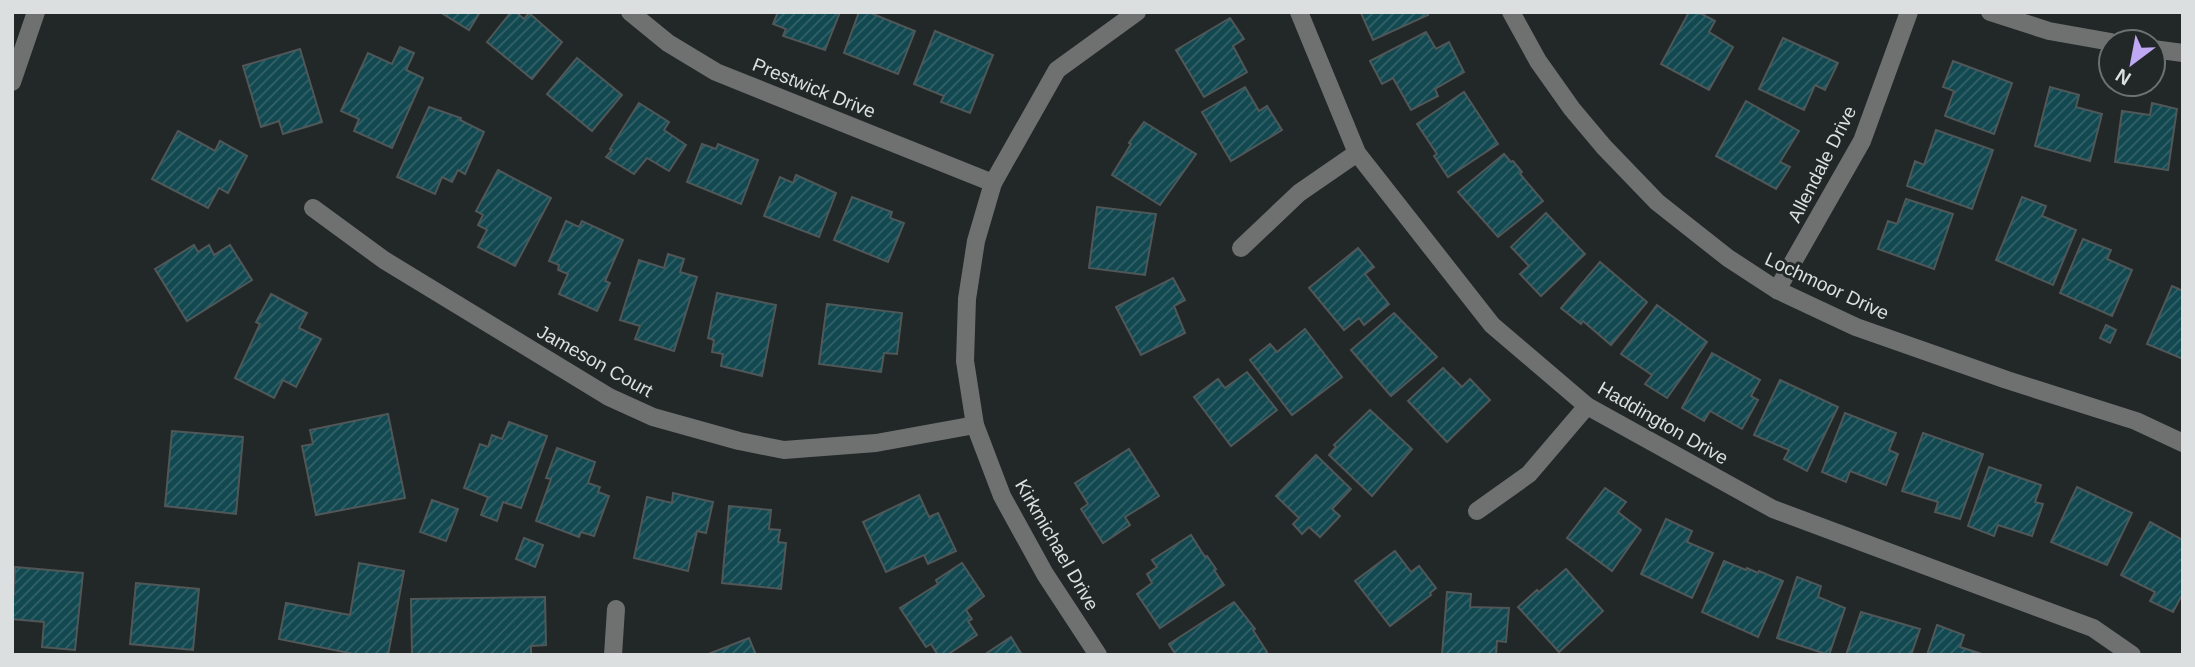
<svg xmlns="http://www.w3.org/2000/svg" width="2195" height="667" viewBox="0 0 2195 667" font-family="Helvetica,sans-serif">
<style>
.building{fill:url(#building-hatch);stroke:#505758;stroke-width:2}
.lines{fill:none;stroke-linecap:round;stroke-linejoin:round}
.minor{stroke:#6e7170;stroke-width:18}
.labels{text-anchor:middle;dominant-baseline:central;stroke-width:6;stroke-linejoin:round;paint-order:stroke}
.street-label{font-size:19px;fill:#dbdfdf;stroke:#222827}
</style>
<defs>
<pattern id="building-hatch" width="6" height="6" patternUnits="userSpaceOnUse" patternTransform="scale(1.75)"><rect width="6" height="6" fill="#124850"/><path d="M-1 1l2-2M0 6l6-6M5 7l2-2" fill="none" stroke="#346269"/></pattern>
</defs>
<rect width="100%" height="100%" fill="#222827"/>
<g class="building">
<polygon points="440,12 480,12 469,30"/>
<polygon points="511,12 516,12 524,19 529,13 562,42 532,79 487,42"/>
<polygon points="778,12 840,12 825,50 783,36 786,29 773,24"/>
<polygon points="859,12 868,12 915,31 898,74 844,53"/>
<polygon points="1427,12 1428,15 1373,40 1361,13"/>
<polygon points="1689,12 1702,14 1715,21 1709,32 1733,47 1709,90 1661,64"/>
<polygon points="1230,18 1244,39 1233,46 1247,72 1204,97 1176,50"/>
<polygon points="935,31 993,55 970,113 941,102 944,96 914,84"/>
<polygon points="1426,32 1436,49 1449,42 1464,72 1435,89 1438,96 1411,110 1393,78 1382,84 1370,61"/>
<polygon points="1783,38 1838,63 1825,90 1815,85 1804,110 1759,89"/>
<polygon points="400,47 414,53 406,70 423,78 392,148 354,131 359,119 341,111 368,53 392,64"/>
<polygon points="300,49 322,122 283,134 279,121 261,127 243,66"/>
<polygon points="577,58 622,95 592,131 547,94"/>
<polygon points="1953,61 2012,83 1994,134 1945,116 1954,91 1943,87"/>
<polygon points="1245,87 1259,111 1267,106 1282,130 1231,161 1202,112"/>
<polygon points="2050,87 2079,95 2076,107 2102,114 2090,161 2035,146"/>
<polygon points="1464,92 1498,144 1448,177 1434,156 1437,154 1417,124"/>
<polygon points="1746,101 1799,131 1780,162 1790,167 1776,189 1716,156"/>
<polygon points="639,103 669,122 664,130 686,145 669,171 647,158 634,174 606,157 612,150 610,149"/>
<polygon points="2152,103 2177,109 2168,170 2115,162 2122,111 2150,115"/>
<polygon points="429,107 461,118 460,120 484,132 465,174 458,170 452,182 442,177 435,194 397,177"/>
<polygon points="1144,122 1196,154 1160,205 1112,175 1131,144 1129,143"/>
<polygon points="1936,130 1993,150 1972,209 1907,186 1915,161 1924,165"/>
<polygon points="178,131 215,151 220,141 247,156 228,193 219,188 208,208 152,179"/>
<polygon points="702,144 716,149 718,144 758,160 741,204 687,182"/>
<polygon points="1504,154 1511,162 1513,161 1522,172 1520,174 1543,201 1498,237 1458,192"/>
<polygon points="498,170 551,198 515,266 478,247 487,230 478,225 483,215 476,211"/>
<polygon points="796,175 836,193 819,237 764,216 780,177 793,183"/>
<polygon points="852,197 892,212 890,218 904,223 888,262 834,240"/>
<polygon points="2022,197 2046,206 2042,216 2076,230 2053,285 1996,260"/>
<polygon points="1906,199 1953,214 1934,269 1878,249 1888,221 1897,224"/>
<polygon points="1097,207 1156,214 1145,275 1089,268"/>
<polygon points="1546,213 1585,254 1541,296 1520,274 1529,266 1511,247"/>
<polygon points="566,221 579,227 582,221 623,240 605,281 610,283 597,311 559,294 568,274 558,270 559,265 549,261"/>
<polygon points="2083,239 2111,250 2107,259 2132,270 2112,316 2060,293"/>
<polygon points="194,245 198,252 209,245 214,255 230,245 252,280 187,321 155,269"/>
<polygon points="1358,248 1374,267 1365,274 1389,304 1364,325 1359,318 1344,330 1309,288"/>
<polygon points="668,254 684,259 680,272 697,277 674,351 635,339 640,326 620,320 639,260 664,268"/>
<polygon points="1600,262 1647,302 1611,345 1583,321 1581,324 1561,308"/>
<polygon points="1173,278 1185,300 1174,306 1185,333 1141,355 1116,307"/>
<polygon points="2172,286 2183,291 2183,359 2147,344"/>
<polygon points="717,293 776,305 762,376 721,366 723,354 712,352 714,340 708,338"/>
<polygon points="271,294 307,313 299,328 321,339 296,387 283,380 274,398 235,378 260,324 256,322"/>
<polygon points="827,304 902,313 897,354 884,353 881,372 819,364"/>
<polygon points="1657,305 1707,342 1667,398 1645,384 1652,375 1621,354"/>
<polygon points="1394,313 1437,357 1391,396 1351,350"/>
<polygon points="2106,325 2116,330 2110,343 2100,338"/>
<polygon points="1305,329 1342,377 1292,415 1250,360 1270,344 1277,352"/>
<polygon points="1712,353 1760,380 1751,396 1758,400 1742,429 1710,411 1704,421 1682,408"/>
<polygon points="1443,368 1462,387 1470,379 1490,400 1447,442 1408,401"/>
<polygon points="1247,372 1277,410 1231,446 1194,397 1218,379 1225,388"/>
<polygon points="1780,380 1838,407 1807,471 1784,459 1789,450 1754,435"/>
<polygon points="1370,410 1412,449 1372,496 1329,455 1336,447 1334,445"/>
<polygon points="1845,413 1896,433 1889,450 1898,454 1886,485 1850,471 1846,482 1822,472"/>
<polygon points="388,414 405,498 316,515 302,446 313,444 310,430"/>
<polygon points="509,422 547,436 521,508 503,502 497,521 481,515 488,497 464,488 480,444 488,447 492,435 502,439"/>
<polygon points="172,431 243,437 236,514 165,506"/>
<polygon points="1923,433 1983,454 1960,519 1935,512 1938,502 1902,491"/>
<polygon points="557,448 595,462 588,483 600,487 598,492 609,496 594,536 581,532 579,537 536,521 551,479 546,478"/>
<polygon points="1129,449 1159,496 1125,517 1130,525 1103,543 1081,509 1088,504 1075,483"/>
<polygon points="1316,455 1351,489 1332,509 1340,516 1320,537 1309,527 1302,534 1293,524 1299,518 1276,496"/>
<polygon points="1989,467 2041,485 2035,502 2043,504 2032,536 1998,525 1994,536 1968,526"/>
<polygon points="2077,487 2132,513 2107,565 2051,542"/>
<polygon points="1605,488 1626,502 1618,512 1641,530 1612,571 1567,538"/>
<polygon points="673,493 713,502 706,533 697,531 688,571 634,558 647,497 672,503"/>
<polygon points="919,495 929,517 938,513 956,551 928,564 924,555 886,572 863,522"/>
<polygon points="432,500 458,509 446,541 420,532"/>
<polygon points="729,506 771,510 769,529 780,530 778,542 786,543 781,589 722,583"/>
<polygon points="1666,519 1692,531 1687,542 1713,553 1692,598 1641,574"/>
<polygon points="2150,522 2183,540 2183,593 2173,612 2150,601 2155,592 2121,575"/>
<polygon points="1191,535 1205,557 1207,556 1216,569 1214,570 1224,585 1160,628 1137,594 1152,583 1147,574 1157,567 1152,560"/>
<polygon points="524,538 543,545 535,567 516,559"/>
<polygon points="1395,551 1411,572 1419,566 1436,588 1430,593 1431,595 1390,626 1355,581"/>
<polygon points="1724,561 1746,570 1747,568 1758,573 1759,571 1783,581 1758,637 1702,612"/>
<polygon points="359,563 404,571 388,655 359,655 279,639 286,603 350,615"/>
<polygon points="962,563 984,596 966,610 972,619 968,621 977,635 947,655 938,655 931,644 926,647 900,608 938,584 936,580"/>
<polygon points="15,567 83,573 75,650 42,647 44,622 12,619"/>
<polygon points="1566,569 1603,611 1559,652 1518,607 1537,590 1539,592"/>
<polygon points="1797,577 1821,586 1818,597 1845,608 1829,655 1777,638"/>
<polygon points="136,583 199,589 193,650 130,644"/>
<polygon points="1447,592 1471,594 1470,607 1509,608 1506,642 1497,641 1496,655 1442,655"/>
<polygon points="545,597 546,645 531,646 531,655 412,655 411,599"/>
<polygon points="1234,602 1255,629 1253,630 1267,652 1264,655 1176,655 1169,644"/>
<polygon points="1861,612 1920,629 1911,655 1846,655"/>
<polygon points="1937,625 1964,635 1960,647 1985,655 1927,655"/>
<polygon points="1011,637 1022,655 984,655"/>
<polygon points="749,638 756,655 706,655"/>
</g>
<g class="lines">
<g class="minor">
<polyline points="630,12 668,43 716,72 993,183"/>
<polyline points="1299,12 1357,153 1492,325 1587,406 1773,509 2093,628 2132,655"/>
<polyline points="1511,12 1538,61 1572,109 1604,147 1657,202 1728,258 1777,290 1856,327 2007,380 2136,421 2183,443"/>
<polyline points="1990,12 2049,31 2111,42"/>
<polyline points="2153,49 2183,53"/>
<polyline points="12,82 36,12"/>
<polyline points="313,208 384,260 609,397 653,417 739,441 784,450 876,443 975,425"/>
<polyline points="1241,248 1299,193 1357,153"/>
<polyline points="1777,290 1862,141 1909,12"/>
<polyline points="1477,511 1529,474 1587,406"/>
<polyline points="613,655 616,609"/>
<polyline points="1098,655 1045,574 1002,496 975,425 965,361 967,299 976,241 993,183 1057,70 1137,12"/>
</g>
</g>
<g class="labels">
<g class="street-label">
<text transform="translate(814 88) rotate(22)">Prestwick Drive</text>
<text transform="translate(1822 164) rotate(-63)">Allendale Drive</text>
<text transform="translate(1827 286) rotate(25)">Lochmoor Drive</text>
<text transform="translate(595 361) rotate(29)">Jameson Court</text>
<text transform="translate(1663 423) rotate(30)">Haddington Drive</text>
<text transform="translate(1057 545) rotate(60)">Kirkmichael Drive</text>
</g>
</g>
<rect width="2195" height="667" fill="none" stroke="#dbdfdf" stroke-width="28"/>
<g transform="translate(2132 63) rotate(212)"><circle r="33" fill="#222827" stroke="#6c7171" stroke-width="2"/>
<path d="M0-5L12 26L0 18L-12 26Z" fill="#bfa8f4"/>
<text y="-10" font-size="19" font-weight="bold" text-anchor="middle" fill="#dbdfdf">N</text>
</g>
</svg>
